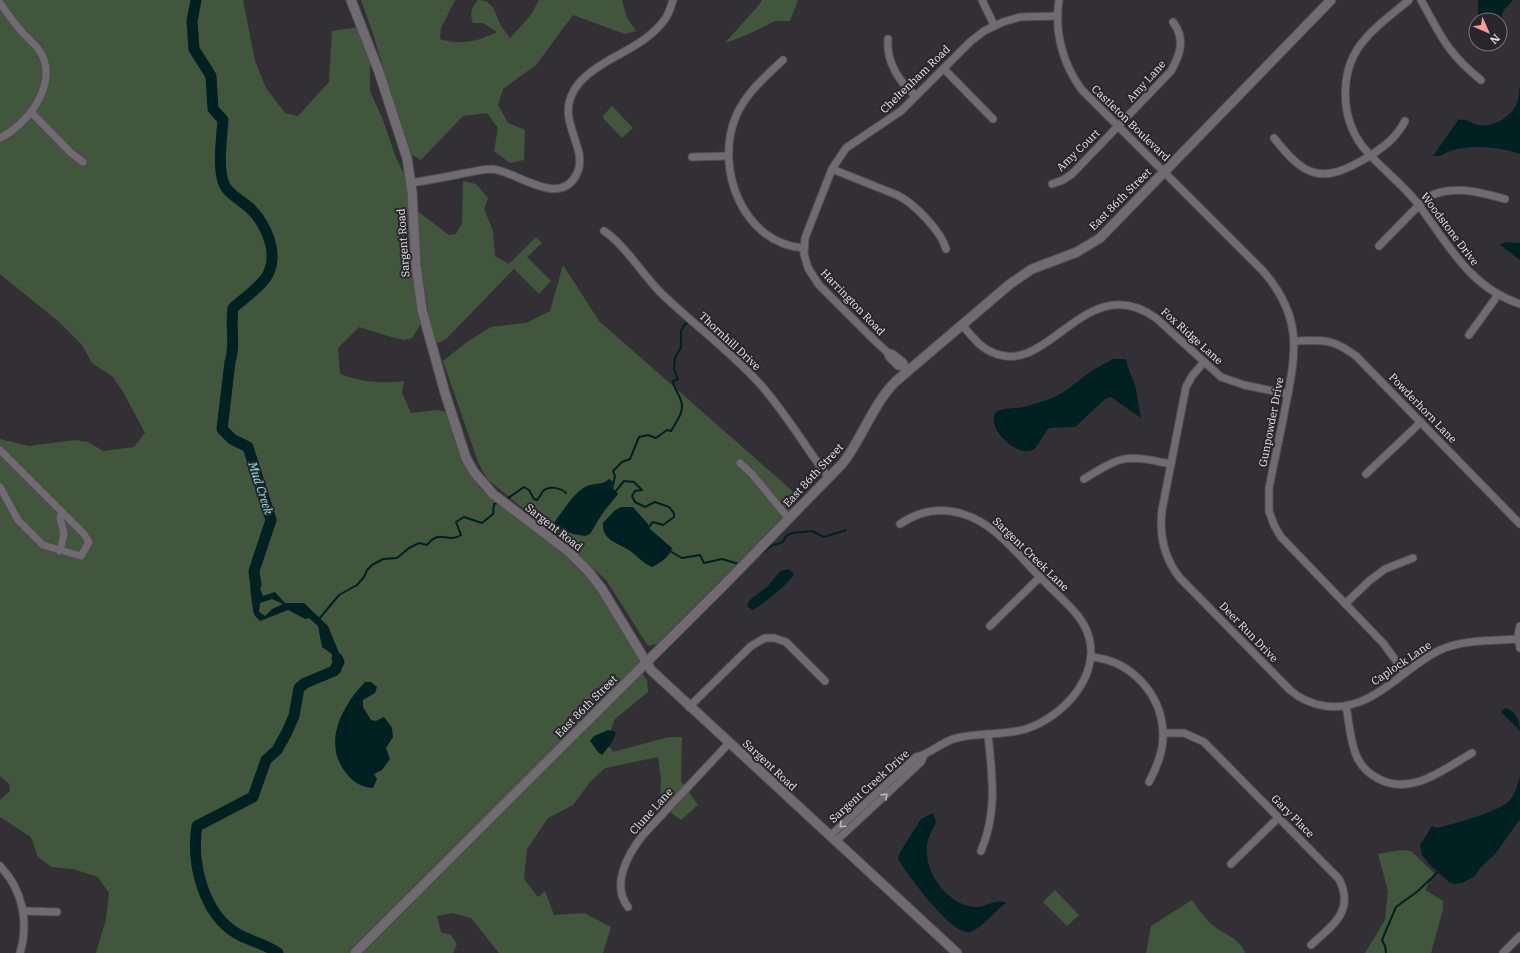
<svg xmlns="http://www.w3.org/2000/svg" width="1520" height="953" viewBox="0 0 1520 953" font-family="'IBM Plex Serif',serif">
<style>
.green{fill:#42563d}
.water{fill:#002022;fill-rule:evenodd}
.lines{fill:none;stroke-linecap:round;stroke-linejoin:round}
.stream{stroke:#002022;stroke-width:2}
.river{stroke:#002022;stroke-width:11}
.minor-casing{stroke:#504e52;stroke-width:9}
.tertiary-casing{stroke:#504e52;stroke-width:11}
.minor{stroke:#6f6b71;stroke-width:7}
.tertiary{stroke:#6f6b71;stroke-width:9}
.oneway{stroke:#bebcc0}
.labels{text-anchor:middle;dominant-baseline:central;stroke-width:4;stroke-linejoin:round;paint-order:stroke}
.street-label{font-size:11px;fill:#e8e7ea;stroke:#29262b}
.water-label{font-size:12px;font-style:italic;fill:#83eaf2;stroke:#29262b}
</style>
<rect width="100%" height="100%" fill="#333035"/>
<g class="green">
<path d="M 0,0 L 243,0 L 255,61 L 266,88 L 285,113 L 298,116 L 329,82 L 332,31 L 359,27 L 370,62 L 370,91 L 383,120 L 396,158 L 407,180 L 414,287 L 422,322 L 412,338 L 405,340 L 391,337 L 359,327 L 338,348 L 340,374 C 362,382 380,384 404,381 L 402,393 L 411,413 L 437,410 L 448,412 L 465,461 L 479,487 L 493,500 L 561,550 L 593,581 L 640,659 L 637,666 L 351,953 L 96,953 L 106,919 L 109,893 L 98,877 L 73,869 L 52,867 L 38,857 L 31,837 L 0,817 L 0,800 L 10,791 L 9,784 L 0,776 L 0,439 L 29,446 L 75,440 L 88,442 L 103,451 L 134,447 L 145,433 L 122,390 L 113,377 L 92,363 L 82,345 L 59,322 L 0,274 Z"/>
<path d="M 361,0 L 455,0 L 441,28 L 440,39 C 461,46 478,41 497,32 L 483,23 L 473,23 C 469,13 472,7 478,0 C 491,0 494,9 498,19 C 500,26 506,32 510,38 L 531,15 L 539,0 L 622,0 L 627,18 L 636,31 L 625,34 L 573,15 L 536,65 L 503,89 L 498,105 L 508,123 L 525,130 L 524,160 L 510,163 L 494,151 L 498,128 L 487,113 L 463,116 L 421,160 L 409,153 L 373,34 Z"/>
<polygon points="762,0 798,0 790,21 775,21 749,34 725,43 758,6"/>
<polygon points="612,106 633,128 622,138 603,118 603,116"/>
<path d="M 463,181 L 476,184 L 488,198 L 484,209 L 493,231 L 495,256 L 509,264 L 536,237 L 542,243 L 527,257 L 551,281 L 539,294 L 514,269 L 446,339 L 438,343 L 434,340 C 424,297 420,254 416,210 L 449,235 L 456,234 L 462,223 Z"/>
<polygon points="563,265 599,321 797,495 791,510 657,644 648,646 606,580 561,539 487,479 478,462 443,361 467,342 491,327 526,323 550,311"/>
<polygon points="642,673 647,680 648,692 615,719 606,742 613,752 669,737 682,737 681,781 698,805 681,820 660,805 661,780 658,757 605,768 590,782 573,805 548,818 527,849 524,879 538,897 545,891 554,915 584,913 611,927 603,953 499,953 471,918 452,913 437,916 441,932 451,935 457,944 453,953 361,953"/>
<polygon points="1401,850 1411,851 1434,873 1425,890 1443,901 1443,909 1431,953 1365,953 1385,920 1388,891 1378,854"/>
<polygon points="1055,890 1079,915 1067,926 1043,902"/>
<path d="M 1192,900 C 1199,909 1205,920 1215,927 C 1226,935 1240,939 1245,953 L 1146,953 L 1151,926 Z"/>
</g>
<g class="water">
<polygon points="1478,0 1513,0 1504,10 1502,14 1504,41 1500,42 1500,20 1482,20 1478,14"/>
<path d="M 1520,85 L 1520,154 C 1497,146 1461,143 1440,156 L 1433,156 L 1458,120 C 1465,118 1471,123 1478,125 C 1493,128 1514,116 1518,100 C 1519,95 1519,90 1520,85 Z"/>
<polygon points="1505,242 1520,243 1520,260 1500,245"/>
<path d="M 1113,359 L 1125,359 L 1127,362 L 1127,365 L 1135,385 L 1141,418 L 1111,397 L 1105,399 L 1075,427 L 1049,428 C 1043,434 1041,442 1035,448 C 1023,459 999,439 995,426 C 987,403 1015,411 1028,406 C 1039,402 1050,400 1060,394 C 1068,390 1075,383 1082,378 C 1092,370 1102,365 1113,359 Z"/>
<path d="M 609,479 L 613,482 L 611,486 L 618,494 L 602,514 L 590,534 L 585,536 L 573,534 L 554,526 L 555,521 C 564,510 573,494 585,487 C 594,482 602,486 609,479 Z"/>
<path d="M 621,507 L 633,507 L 648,524 L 650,529 L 672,548 C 670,557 660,563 652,567 C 642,563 636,554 627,549 C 616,542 602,540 603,523 L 614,511 Z"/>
<path d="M 789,569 L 794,574 C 791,582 760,607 752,610 L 747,606 L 750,600 L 768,586 L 780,571 Z"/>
<path d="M 249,570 L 259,572 L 259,586 L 263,596 L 275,592 L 285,603 L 304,603 L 328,626 L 342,660 L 341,672 L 337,674 L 331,666 L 333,662 L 332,654 L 322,647 L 318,626 L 309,618 L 305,619 L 288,610 L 260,621 C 258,619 255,616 254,614 C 252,607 249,577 249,570 ZM 272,599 L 283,604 L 272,609 L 265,616 L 259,612 L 260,603 Z"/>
<path d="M 365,682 L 371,682 L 377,687 L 375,693 L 363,700 L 363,707 L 371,720 L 376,721 L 384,717 L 392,728 L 393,737 L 386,748 L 390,759 L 382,770 L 374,774 L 377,779 L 373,788 C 361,787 353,782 346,773 C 322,743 342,706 365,682 Z"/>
<path d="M 1505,708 C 1517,711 1520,722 1520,733 L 1519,730 L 1501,712 Z"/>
<polygon points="608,730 614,731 616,733 611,744 602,755 598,752 590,741 594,736"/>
<path d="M 1520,777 L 1520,819 L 1496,853 L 1480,868 L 1475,876 L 1462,883 L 1455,884 L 1449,882 L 1430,865 L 1422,855 L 1420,845 L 1432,826 L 1437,828 C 1453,824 1497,812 1508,802 C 1515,796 1517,786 1520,777 Z"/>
<path d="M 933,813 L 936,822 C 933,829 928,837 927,845 C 924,873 947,905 976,907 C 986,907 997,898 1006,903 C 994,911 983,928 970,932 C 953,937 906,873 898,859 L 900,852 L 921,819 Z"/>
</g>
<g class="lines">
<g class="stream">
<path d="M 612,489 L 615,476 L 613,471 L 622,462 L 630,459 L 639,437 L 648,435 L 656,438 L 667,430 L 671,431 C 677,420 686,411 680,398 C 677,391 674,389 673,381 L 678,379 L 674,369 L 675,358 L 681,347 L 681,331 L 685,324 L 689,323"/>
<polyline points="615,492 624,481 634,482 642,490 635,491 632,496 635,502 645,507 655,502 669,507 674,513 674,517 663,525 653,522 648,528"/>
<path d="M 507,499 L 524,487 L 529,490 L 534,499 L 537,500 C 540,497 541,494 543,491 C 549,485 561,488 566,493"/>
<polyline points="670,551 682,558 700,555 704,563 722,559 739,564"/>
<polyline points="758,556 771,546 783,542 786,536 792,533 812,531 824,537 846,530"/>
<path d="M 319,619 L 339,595 L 357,585 L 364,577 L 367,570 L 372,565 L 383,559 L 397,558 L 409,548 L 419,543 L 427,545 C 440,528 447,544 461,535 L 456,522 L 464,517 L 482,523 L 493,514 L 494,504 L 498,503"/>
<polyline points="1386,953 1385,946 1382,940 1396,907 1418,891 1438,872"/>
</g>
<g class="river">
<path d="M 196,0 L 192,21 L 194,49 L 211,76 L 213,109 L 223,120 C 222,137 217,167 224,184 C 228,194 242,201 250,208 C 266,224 279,253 268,274 C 263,285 242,300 233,308 C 230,326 236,344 230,362 L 222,429 L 232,439 L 248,447 L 271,520 L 254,571 L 256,585"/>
<path d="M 278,953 C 266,944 249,941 236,933 C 203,913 191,862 197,826 L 253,797 L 266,760 L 277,750 L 287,732 L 294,716 L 299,688 L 305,683 L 334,671 L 339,662 L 337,658"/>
</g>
<defs>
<g id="minor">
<polyline points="982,0 994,25"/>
<path d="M 1059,0 C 1054,32 1063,65 1082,90 L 1263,271 C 1304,318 1296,353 1285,409 C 1280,436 1274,462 1269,488 L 1269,511 L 1274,525 L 1281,537 L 1383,643 L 1405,673"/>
<path d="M 1409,0 C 1395,12 1378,24 1366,38 C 1339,67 1339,116 1363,147 C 1380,168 1402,183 1418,204 C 1449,245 1469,287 1520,304"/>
<path d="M 1421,0 C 1441,36 1448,54 1481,80"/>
<path d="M 0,3 C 7,13 14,23 22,32 C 29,40 38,46 42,55 C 57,86 27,125 0,138"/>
<path d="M 888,39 C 886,62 899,82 916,96"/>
<path d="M 783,60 C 765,77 746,93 736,116 C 714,168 743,244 804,248"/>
<polyline points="944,69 993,119"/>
<polyline points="31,112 71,153 83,162"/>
<path d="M 1274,138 C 1306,179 1323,184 1368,157 C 1384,147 1396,138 1405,121"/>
<polyline points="692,157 728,156"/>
<path d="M 832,169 L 897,195 C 914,203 941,231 946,249"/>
<path d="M 411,183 C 429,180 447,177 465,173 C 473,172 483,169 492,169 C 517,171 562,211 578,171 C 588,144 550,116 580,82 C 604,56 644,49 665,19 C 669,14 671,6 673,0"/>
<path d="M 1052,184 L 1063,180 L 1072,174 L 1171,71 C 1180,55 1186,39 1173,22"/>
<path d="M 604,231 C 624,244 643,275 661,293 C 693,324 729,350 759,383 C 786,413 805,447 829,478"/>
<path d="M 1379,246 L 1426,198 C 1451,184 1479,192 1505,199"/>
<path d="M 962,325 C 972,336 980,348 994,353 C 1049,377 1086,268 1156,318 L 1221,377 L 1244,385 L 1288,394"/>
<polyline points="1469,335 1498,295"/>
<path d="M 1294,341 C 1323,340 1332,338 1356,356 L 1520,524"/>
<polyline points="887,352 889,357 898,366 904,367"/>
<path d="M 1204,362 L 1192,376 L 1186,387 L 1162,510 C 1159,535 1164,558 1180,578 L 1290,690 C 1300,699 1312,704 1325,706 C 1372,713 1402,668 1440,650 C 1464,639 1493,641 1518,639"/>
<polyline points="908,371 903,362 893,354 887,352 873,339 819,285 808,268 804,254 805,238 832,169 846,148 901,111 970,42 984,31 1003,22 1020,17 1058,16"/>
<polyline points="0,450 84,534 89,542 81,556 43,545 18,520 0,487"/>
<polyline points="740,463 752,474 789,519"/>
<polyline points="1366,474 1421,422"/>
<path d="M 1084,479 C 1124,454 1126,455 1171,464"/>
<polyline points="60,551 64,534 60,518 62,513"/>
<polyline points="1345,604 1369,581 1385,569 1413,558"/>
<polyline points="990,626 1040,577"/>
<polyline points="1520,626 1518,636 1520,648"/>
<path d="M 1091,657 C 1130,660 1161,693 1163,732 C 1164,750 1157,767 1149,782"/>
<path d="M 1346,706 C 1349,722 1350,740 1356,755 C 1360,765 1369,774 1379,779 C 1412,796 1444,769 1472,753"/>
<polyline points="689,707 751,646 765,638 774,638 786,642 825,681"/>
<path d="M 1163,733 L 1184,733 L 1204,742 L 1339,879 C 1355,911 1333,925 1311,945"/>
<path d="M 830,836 L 916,757 C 931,754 942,741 957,738 C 980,732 1003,736 1026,729 C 1065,716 1105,672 1086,629 C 1077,610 1058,596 1044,581 C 1020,558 997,524 963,514 C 941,507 919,511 900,524"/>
<polyline points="836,841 921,762 924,755"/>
<path d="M 981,851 C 998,811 992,776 988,734"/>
<polyline points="1231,864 1278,818"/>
<path d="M 0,866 C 23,890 29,922 20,953"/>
<path d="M 628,907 C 611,885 627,855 643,835 L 729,743"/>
<polyline points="24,911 57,912"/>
<polyline points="1503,953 1520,936"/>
</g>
<g id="tertiary">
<polyline points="351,0 379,72 407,158 412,192 416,265 422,310 445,393 466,458 474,472 493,494 569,552 588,571 602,589 651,670 957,953"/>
<path d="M 355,953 L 725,584 L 843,463 C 863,437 872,406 895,382 L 1010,284 L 1032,269 L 1077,252 L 1100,238 L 1331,0"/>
</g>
</defs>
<use href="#minor" class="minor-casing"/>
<use href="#tertiary" class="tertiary-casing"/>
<use href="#minor" class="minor"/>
<use href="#tertiary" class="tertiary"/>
</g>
<defs><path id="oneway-chevron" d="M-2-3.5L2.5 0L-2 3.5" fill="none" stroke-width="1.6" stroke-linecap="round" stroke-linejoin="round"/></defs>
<g class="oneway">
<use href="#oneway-chevron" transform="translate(885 796) rotate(-43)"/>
<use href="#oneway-chevron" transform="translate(842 825) rotate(137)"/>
</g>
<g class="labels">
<g class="street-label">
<text transform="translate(915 79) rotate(-44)">Cheltenham Road</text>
<text transform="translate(1146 81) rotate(-48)">Amy Lane</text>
<text transform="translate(1131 123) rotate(44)">Castleton Boulevard</text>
<text transform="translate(1078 150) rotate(-44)">Amy Court</text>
<text transform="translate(1120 199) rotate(-45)">East 86th Street</text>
<text transform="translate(1450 229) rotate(53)">Woodstone Drive</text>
<text transform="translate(403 243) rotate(-94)">Sargent Road</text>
<text transform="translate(853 302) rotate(46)">Harrington Road</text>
<text transform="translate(1192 336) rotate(42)">Fox Ridge Lane</text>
<text transform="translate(730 341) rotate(43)">Thornhill Drive</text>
<text transform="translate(1423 408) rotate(46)">Powderhorn Lane</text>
<text transform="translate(1271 422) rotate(-79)">Gunpowder Drive</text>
<text transform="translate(813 475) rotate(-47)">East 86th Street</text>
<text transform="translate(554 527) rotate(38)">Sargent Road</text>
<text transform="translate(1031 554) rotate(44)">Sargent Creek Lane</text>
<text transform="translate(1249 632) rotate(46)">Deer Run Drive</text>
<text transform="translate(1401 663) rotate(-34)">Caplock Lane</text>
<text transform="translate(586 706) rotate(-45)">East 86th Street</text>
<text transform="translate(770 765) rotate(43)">Sargent Road</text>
<text transform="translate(869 786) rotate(-42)">Sargent Creek Drive</text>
<text transform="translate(651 811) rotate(-48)">Clune Lane</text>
<text transform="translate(1293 816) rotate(45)">Gary Place</text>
</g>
<g class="water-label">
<text transform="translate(261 488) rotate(72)">Mud Creek</text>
</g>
</g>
<g transform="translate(1488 32) rotate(135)"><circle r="19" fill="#29262b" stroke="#757377"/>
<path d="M0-3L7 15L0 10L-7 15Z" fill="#f59b98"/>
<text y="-6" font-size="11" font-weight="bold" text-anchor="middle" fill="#e8e7ea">N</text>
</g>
</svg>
